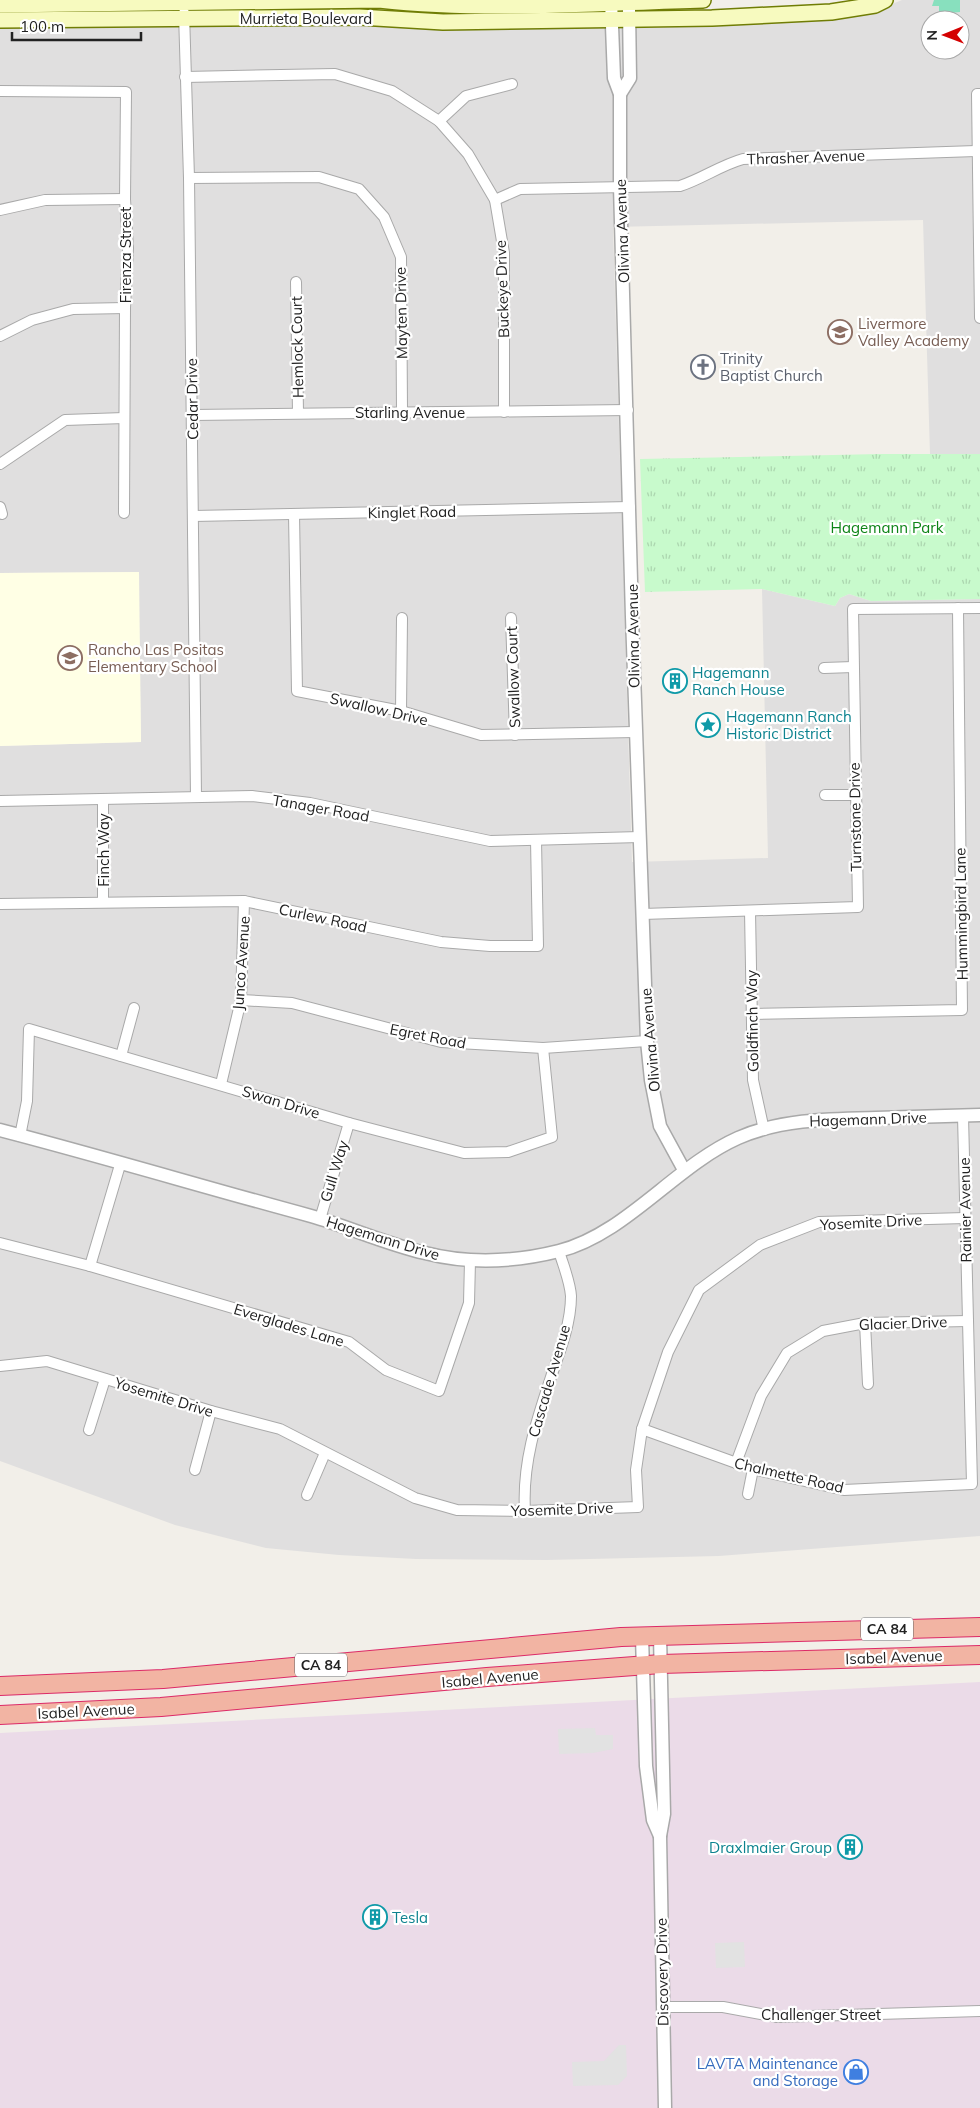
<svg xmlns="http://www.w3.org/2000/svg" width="980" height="2108" viewBox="0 0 980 2108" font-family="Mulish,sans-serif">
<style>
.residential{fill:#e0dfdf;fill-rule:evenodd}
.industrial{fill:#ebdbe8}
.education{fill:#ffffe5}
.park{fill:url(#park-tufts)}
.pitch{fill:#88e0be}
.parking{fill:#e2e2e2}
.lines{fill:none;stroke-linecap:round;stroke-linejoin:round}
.minor-casing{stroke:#a9a9a9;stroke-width:12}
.tertiary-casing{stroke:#a9a9a9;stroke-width:15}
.secondary-casing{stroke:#707d05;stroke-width:18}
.trunk-casing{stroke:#dc2a67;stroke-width:20}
.minor{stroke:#fff;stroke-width:10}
.tertiary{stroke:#fff;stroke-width:12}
.secondary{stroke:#f7fabf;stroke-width:15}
.trunk{stroke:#f2b4a3;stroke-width:18}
.labels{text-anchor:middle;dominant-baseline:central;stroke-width:4.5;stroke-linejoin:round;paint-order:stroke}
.shield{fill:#fff;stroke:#646464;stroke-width:1}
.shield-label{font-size:14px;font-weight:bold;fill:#222}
.street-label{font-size:15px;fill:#222;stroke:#fff}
.education-label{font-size:15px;fill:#785e54;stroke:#fff;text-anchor:start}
.worship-label{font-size:15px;fill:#5b616d;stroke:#fff;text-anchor:start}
.park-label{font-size:15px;fill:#0c8416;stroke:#fff}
.culture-label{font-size:15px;fill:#0d838f;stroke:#fff;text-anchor:start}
.shop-label{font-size:15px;fill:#366cbe;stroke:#fff;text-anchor:end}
</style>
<defs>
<pattern id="park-tufts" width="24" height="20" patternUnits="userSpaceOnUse" patternTransform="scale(1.25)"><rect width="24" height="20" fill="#c8facc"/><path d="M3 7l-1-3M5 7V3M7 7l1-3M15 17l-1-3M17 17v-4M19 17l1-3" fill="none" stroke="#acd6af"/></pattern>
</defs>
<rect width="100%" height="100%" fill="#f2efe9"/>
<path class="residential" d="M 902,0 L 980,0 L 980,454 L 930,454 L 923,220 L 613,227 L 632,862 L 768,858 L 762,589 L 835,606 L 840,598 L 849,594 L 871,601 L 980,599 L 980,1536 L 719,1556 L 546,1560 L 416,1559 L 339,1555 L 266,1548 L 175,1525 L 0,1461 L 0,746 L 141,742 L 138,572 L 0,573 L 0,25 L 293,23 L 649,28 L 801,21 L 885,7 ZM 930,20 L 960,20 L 960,50 L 930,50 Z"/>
<polygon class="industrial" points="980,1682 980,2108 0,2108 0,1733"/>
<polygon class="education" points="139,572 141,742 0,746 0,573"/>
<polygon class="park" points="880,454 980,454 980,599 871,601 849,594 840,598 835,606 762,589 645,592 640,459"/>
<polygon class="pitch" points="934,0 960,0 960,12 939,14 939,6 932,6"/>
<g class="parking">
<polygon points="595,1728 596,1735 613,1735 613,1749 593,1753 559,1754 558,1729"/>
<polygon points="744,1942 745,1967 716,1968 715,1943"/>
<polygon points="619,2045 626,2045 627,2076 618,2085 573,2086 572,2062 604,2061"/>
</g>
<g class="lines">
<defs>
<g id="minor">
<polyline points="184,13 189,178 196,797"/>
<polyline points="185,77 335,74 392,91 439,121 468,154 495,200 504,253 504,412"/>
<polyline points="0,91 126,92 125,199 128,248 125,308 124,513"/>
<polyline points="980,94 977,94 980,318"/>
<polyline points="439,121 466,96 512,84"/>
<polyline points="189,178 319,177 359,189 384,217 401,257 402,411"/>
<path d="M 495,200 L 520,189 L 680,186 C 702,179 721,165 743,159 L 976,151"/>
<polyline points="0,210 45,200 125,199"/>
<polyline points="296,282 298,413"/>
<polyline points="0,336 32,320 73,309 125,308"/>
<polyline points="192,415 628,410"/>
<polyline points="0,464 65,420 124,418"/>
<polyline points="0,507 2,514"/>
<polyline points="294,514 297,691 401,711 481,735 635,732"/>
<polyline points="193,516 630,507"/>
<polyline points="511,618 515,735"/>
<polyline points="824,668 853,667"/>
<polyline points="401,711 402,618"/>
<polyline points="825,795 854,795"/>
<polyline points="103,799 103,901"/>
<polyline points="0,801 252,796 310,803 490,841 640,837"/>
<polyline points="0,904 244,901 441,942 490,946 538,946 536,840"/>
<polyline points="750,911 753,1080 764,1130"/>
<polyline points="643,914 858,907 853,609 980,608"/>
<polyline points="241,1000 292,1003 441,1042 543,1048 647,1041"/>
<polyline points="753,1014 962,1010 958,608"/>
<polyline points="121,1056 134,1008"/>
<polyline points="221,1084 241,1000 244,901"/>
<polyline points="20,1136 27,1101 29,1029 349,1123 464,1153 508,1152 552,1137 543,1048"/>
<polyline points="320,1219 349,1123"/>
<polyline points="0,1243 90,1266 349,1342 386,1370 439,1391 469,1303 470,1261"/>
<polyline points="90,1266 120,1165"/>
<polyline points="865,1323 868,1384"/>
<polyline points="0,1366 47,1361 211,1411 280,1429 415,1498 457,1510 525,1511 638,1507 636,1470 642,1429 668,1352 699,1290 760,1245 819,1222 965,1218"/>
<polyline points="642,1429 753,1469 844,1490 972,1484 963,1116"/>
<polyline points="89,1430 105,1379"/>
<polyline points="736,1463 761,1396 787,1353 823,1331 865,1323 968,1321"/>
<polyline points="195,1470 211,1411"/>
<polyline points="748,1494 753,1469"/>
<polyline points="307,1495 325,1453"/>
<path d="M 525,1511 C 522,1462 537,1419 552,1374 C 561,1349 571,1322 571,1296 C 570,1281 563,1265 559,1251"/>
<polyline points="662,2007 723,2007 777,2017 980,2011"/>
</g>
<g id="tertiary">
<polyline points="611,0 614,78 620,94 620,186 632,617 647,1041 651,1080 660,1126 684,1170"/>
<polyline points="620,94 630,78 629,10"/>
<path d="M 0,1130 C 104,1157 207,1188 311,1216 C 349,1227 386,1244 425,1253 C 468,1264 515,1262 559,1251 C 626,1234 675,1166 738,1138 C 781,1119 830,1119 876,1118 C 911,1117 945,1116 980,1115"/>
<polyline points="660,1636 664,1814 660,1836 665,2108"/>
<polyline points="642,1637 646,1766 653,1820 660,1836"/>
</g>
<g id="secondary">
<path d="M 0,5 L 379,0 C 487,12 595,3 703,0"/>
<polyline points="0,20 359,17 443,22 712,18 831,12 875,5 885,0"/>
</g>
<g id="trunk">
<polyline points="0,1686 163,1679 621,1637 980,1627"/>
<polyline points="0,1715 161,1707 487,1677 661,1664 980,1655"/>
</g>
</defs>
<use href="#minor" class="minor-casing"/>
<use href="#tertiary" class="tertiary-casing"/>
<use href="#secondary" class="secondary-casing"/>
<use href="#trunk" class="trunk-casing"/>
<use href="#minor" class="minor"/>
<use href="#tertiary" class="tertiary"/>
<use href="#secondary" class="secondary"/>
<use href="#trunk" class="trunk"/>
</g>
<defs>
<symbol id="school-ring" viewBox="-11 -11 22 22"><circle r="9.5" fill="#fff" stroke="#8d6e63" stroke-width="1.5"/><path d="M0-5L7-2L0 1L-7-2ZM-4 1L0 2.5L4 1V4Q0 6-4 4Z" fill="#8d6e63"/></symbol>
<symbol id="church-ring" viewBox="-11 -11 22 22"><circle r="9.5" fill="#fff" stroke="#6b7280" stroke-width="1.5"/><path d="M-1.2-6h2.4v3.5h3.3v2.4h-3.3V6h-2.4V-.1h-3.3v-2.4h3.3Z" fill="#6b7280"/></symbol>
<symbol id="building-ring" viewBox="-11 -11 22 22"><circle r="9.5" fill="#fff" stroke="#0f9aa8" stroke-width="1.5"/><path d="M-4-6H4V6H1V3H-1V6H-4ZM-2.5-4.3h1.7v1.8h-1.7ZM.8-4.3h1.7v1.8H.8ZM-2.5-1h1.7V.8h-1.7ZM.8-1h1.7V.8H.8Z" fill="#0f9aa8"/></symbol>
<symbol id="sight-ring" viewBox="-11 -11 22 22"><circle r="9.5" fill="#fff" stroke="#0f9aa8" stroke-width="1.5"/><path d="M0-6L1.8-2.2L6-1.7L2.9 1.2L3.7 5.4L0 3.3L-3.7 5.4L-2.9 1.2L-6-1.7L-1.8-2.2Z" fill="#0f9aa8"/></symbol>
<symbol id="shop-ring" viewBox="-11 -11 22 22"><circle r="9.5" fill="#fff" stroke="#3f7fe0" stroke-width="1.5"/><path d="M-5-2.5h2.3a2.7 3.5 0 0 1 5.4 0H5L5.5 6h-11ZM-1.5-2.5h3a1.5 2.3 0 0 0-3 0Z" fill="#3f7fe0"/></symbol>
</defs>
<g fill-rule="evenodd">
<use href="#school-ring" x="826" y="318" width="28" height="28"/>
<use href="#church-ring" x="689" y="353" width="28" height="28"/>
<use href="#school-ring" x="56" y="644" width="28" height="28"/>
<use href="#building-ring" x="661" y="667" width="28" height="28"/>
<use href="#sight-ring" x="694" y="711" width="28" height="28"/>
<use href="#building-ring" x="836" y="1833" width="28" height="28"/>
<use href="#building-ring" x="361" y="1903" width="28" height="28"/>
<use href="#shop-ring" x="842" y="2058" width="28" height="28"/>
</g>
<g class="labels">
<g class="shield">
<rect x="861" y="1617.5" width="52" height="23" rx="4"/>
<rect x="295" y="1653.5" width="52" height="23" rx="4"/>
</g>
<g class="shield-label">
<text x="887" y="1629">CA 84</text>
<text x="321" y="1665">CA 84</text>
</g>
<g class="street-label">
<text x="306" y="18">Murrieta Boulevard</text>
<text transform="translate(806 157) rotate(-2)">Thrasher Avenue</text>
<text transform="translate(622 231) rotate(-92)">Olivina Avenue</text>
<text transform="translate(125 255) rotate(-90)">Firenza Street</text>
<text transform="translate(502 289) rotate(-92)">Buckeye Drive</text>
<text transform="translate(401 313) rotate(-91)">Mayten Drive</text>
<text transform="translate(297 347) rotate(-91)">Hemlock Court</text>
<text transform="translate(192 399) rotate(-91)">Cedar Drive</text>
<text x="410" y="412">Starling Avenue</text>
<text transform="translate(412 512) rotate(-1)">Kinglet Road</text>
<text transform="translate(633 636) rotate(-91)">Olivina Avenue</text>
<text transform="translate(513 677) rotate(-92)">Swallow Court</text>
<text transform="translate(379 709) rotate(13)">Swallow Drive</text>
<text transform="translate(321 808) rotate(10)">Tanager Road</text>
<text transform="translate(855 817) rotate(-91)">Turnstone Drive</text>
<text transform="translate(103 850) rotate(-90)">Finch Way</text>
<text transform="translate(961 914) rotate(-91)">Hummingbird Lane</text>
<text transform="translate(323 918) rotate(12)">Curlew Road</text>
<text transform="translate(241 963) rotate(-86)">Junco Avenue</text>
<text transform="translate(752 1021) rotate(-91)">Goldfinch Way</text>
<text transform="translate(428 1036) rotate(11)">Egret Road</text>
<text transform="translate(650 1040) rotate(-95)">Olivina Avenue</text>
<text transform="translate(281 1102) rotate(17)">Swan Drive</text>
<text transform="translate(868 1119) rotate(-2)">Hagemann Drive</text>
<text transform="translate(334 1171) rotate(-73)">Gull Way</text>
<text transform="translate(965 1210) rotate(-91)">Rainier Avenue</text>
<text transform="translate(871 1222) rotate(-3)">Yosemite Drive</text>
<text transform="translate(383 1238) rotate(17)">Hagemann Drive</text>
<text transform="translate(903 1323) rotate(-2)">Glacier Drive</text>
<text transform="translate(289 1325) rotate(17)">Everglades Lane</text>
<text transform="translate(549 1381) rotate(-74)">Cascade Avenue</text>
<text transform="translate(164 1397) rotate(17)">Yosemite Drive</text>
<text transform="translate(789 1475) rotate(13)">Chalmette Road</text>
<text transform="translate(562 1509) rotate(-2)">Yosemite Drive</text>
<text transform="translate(894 1657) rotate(-2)">Isabel Avenue</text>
<text transform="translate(490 1678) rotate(-5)">Isabel Avenue</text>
<text transform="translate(86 1711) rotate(-3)">Isabel Avenue</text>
<text transform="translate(662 1972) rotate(-91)">Discovery Drive</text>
<text x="821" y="2014">Challenger Street</text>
</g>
<g class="education-label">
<text x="858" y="323">Livermore<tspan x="858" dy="17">Valley Academy</tspan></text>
<text x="88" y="649">Rancho Las Positas<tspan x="88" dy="17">Elementary School</tspan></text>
</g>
<g class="worship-label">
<text x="720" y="358">Trinity<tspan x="720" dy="17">Baptist Church</tspan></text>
</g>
<g class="park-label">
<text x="887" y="527">Hagemann Park</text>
</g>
<g class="culture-label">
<text x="692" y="672">Hagemann<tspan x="692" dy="17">Ranch House</tspan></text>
<text x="726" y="716">Hagemann Ranch<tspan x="726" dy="17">Historic District</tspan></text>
<text x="832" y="1847" text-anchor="end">Draxlmaier Group</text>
<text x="392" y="1917">Tesla</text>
</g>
<g class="shop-label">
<text x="838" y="2063">LAVTA Maintenance<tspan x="838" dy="17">and Storage</tspan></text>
</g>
</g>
<g transform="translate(945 35) rotate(269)"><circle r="24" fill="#ffffff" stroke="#a7a7a7"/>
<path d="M0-4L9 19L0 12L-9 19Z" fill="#d40000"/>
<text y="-8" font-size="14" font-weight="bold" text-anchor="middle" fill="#222222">N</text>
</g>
<path d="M12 32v8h129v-8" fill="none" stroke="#222222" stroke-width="2.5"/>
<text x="20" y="32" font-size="15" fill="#222222" stroke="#ffffff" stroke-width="4" paint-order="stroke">100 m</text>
</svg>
